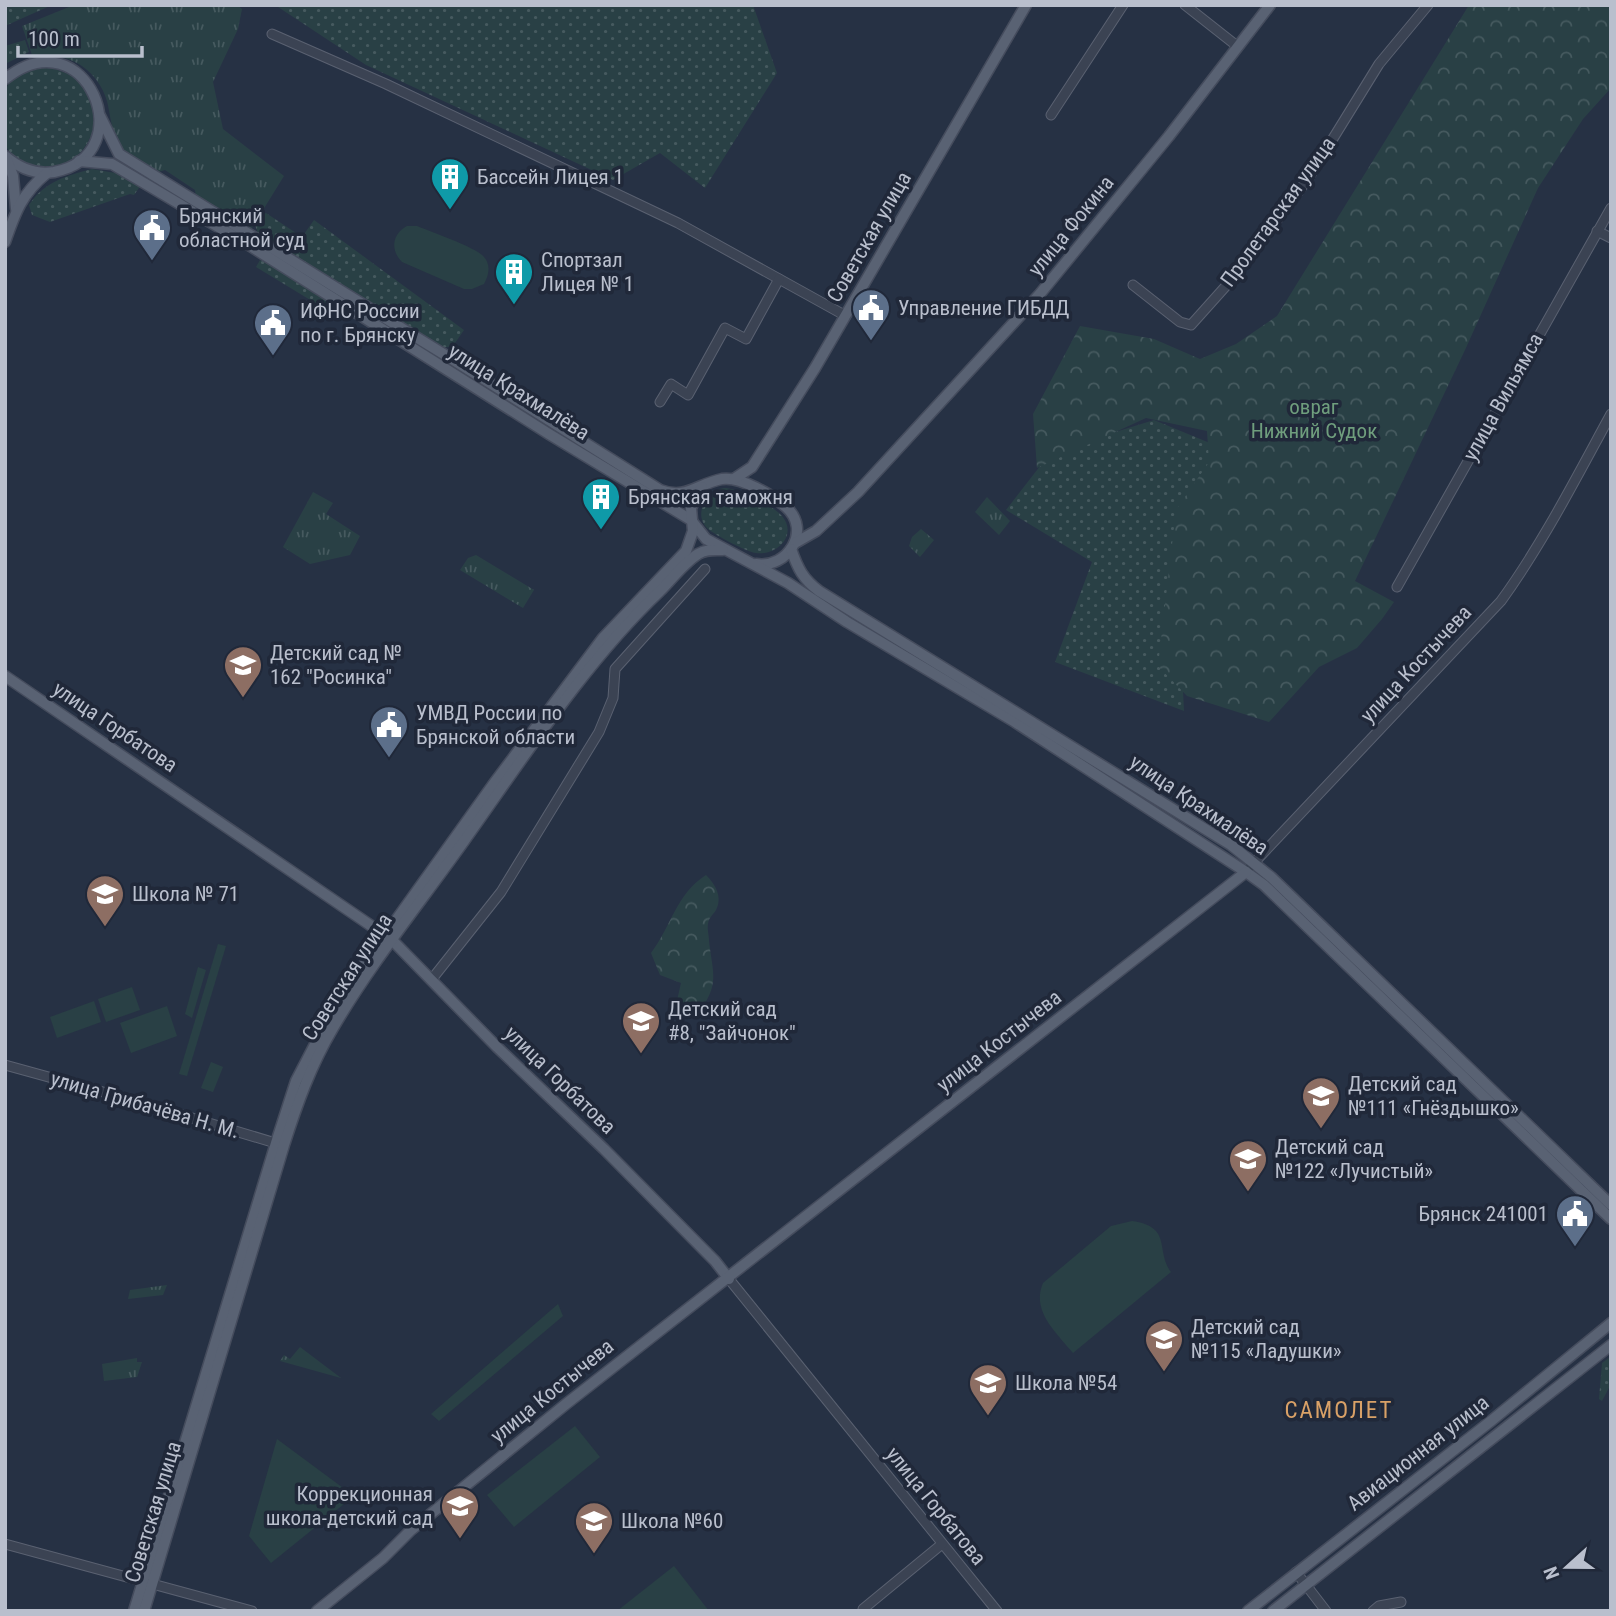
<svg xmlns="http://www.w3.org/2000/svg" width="1616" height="1616" viewBox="0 0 1616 1616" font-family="'Roboto Condensed',sans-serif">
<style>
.grass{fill:url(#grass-dots)}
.forest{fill:url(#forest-crowns)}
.park{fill:url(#park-tufts)}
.pitch{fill:#294045}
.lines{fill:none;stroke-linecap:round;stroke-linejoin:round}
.minor-casing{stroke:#5a6171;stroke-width:11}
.major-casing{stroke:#454c5d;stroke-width:13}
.minor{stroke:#3b4353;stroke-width:9}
.major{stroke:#596273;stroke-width:10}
.labels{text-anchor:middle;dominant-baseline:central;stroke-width:7;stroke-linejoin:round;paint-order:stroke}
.poi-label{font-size:21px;fill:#b9bfcd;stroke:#202839;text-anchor:start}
.street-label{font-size:21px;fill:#b9bfcd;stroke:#202839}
.park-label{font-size:21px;fill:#6f9e7d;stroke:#202839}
.neighbourhood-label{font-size:23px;letter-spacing:2px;fill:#d9a167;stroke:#202839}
</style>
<defs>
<pattern id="grass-dots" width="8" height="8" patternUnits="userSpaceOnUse" patternTransform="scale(1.75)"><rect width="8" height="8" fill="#294045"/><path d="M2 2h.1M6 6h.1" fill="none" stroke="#465a5f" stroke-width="1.8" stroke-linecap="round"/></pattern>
<pattern id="forest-crowns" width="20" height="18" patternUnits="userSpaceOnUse" patternTransform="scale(1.75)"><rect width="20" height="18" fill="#294045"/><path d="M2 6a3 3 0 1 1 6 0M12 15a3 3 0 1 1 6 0" fill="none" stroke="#465a5f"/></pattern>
<pattern id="park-tufts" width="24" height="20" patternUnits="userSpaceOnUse" patternTransform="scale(1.75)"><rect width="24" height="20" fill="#294045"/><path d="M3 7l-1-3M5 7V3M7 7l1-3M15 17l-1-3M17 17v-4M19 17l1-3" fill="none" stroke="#465a5f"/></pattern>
</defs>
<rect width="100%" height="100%" fill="#263144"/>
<g class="grass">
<polygon points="5,5 52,5 5,26"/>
<polygon points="275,5 753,5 777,73 705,188 660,153 613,180 366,65"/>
<polygon points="25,40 29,52 5,64 5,46"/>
<path d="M 41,67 C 126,74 100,182 33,165 C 24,162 11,157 7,148 C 3,141 5,129 5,121 C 5,85 2,77 41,67 Z"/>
<path d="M 92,169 L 121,174 L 141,185 L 134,195 L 130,194 L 50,222 L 32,215 L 29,205 C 45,181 66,176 92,169 Z"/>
<polygon points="266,213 302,237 314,220 464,330 453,346 441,348 259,236 255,225 261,215"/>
<polygon points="260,260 267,263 340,308 325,309 256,267"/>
<polygon points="1154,420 1239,455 1179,611 1184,711 1055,662 1092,562 1006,510 1051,452"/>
<path d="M 724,488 C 738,488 774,506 782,516 C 798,535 777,556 756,553 C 747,552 715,535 708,529 C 692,514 707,491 724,488 Z"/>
<polygon points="1610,1357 1611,1384 1602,1401 1599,1399 1602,1363"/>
</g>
<g class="forest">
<polygon points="1469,5 1611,5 1611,88 1583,119 1538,188 1465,350 1355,581 1394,602 1382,619 1357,648 1319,667 1269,722 1187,696 1158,666 1176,510 1209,462 1207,431 1146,418 1037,468 1033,414 1080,326 1154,339 1200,359 1236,344 1277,316"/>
<path d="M 706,875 C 715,884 723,897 716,910 C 713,915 709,917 708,924 C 707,929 709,935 709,941 C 713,976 720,983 698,1014 L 686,1015 L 676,1005 L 681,983 L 660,975 L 651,953 C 671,927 676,894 706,875 Z"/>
</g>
<g class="park">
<path d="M 74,5 L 237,5 L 242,9 L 238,29 L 213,82 L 223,129 L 284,176 L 250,231 L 196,197 L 195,190 L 165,170 L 155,173 C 144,166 128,159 121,147 C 111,133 111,117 107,101 C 97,67 66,51 32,55 L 22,26 Z"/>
<polygon points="313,492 333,503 326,514 360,536 350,555 310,564 283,547"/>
<polygon points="987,497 1010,521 999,535 975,512"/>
<polygon points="921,529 934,540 920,557 909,546 912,537"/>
<polygon points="476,555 534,590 523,608 460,570 468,558"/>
<polygon points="211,1062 223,1067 213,1092 201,1088"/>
<polygon points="167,1285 163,1295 128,1299 130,1290"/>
<polygon points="300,1347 341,1378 280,1361 284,1355 290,1359"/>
<polygon points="137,1358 137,1362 142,1362 137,1377 104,1381 102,1364"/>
</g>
<g class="pitch">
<path d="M 407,226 L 417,226 C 431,232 476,247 484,257 C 491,265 489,275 484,284 L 472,289 L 464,289 L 402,262 C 390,250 392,234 407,226 Z"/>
<polygon points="218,944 226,946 187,1076 179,1074"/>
<polygon points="198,967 206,970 192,1018 185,1014"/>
<polygon points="132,987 140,1010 106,1022 98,999"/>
<polygon points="94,1001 101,1022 57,1038 50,1017"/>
<polygon points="167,1006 177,1036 131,1053 120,1023"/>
<path d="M 1132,1221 C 1173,1227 1155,1250 1171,1272 L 1073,1353 C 1056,1332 1031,1311 1043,1283 L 1111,1226 Z"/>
<polygon points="558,1304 563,1316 439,1421 431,1414"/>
<polygon points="575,1426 600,1457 514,1527 487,1495"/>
<polygon points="277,1439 354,1496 271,1563 249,1536"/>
<polygon points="674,1566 709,1611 617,1611"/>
</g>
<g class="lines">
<defs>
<g id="minor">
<polyline points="1185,5 1237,46"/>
<polyline points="272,34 386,84 678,223 846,316"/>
<polyline points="1051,115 1123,5"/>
<polyline points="1597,231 1611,238"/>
<polyline points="1133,285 1180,322 1191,325 1234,277 1308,179 1379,64 1428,5"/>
<polyline points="660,402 671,384 688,395 725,328 746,339 779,279"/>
<polyline points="1397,587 1611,208"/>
<path d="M 1250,867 L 1501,601 C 1543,543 1576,478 1611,414"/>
<polyline points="432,979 501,892 599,732 613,698 615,669 705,569"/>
<polyline points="5,1065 132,1100 282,1145"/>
<polyline points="729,1279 997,1611"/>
<polyline points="5,1544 252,1611"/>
<polyline points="1296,1572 1326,1611"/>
<polyline points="863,1609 942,1544"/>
<polyline points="1373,1611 1379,1606 1401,1602"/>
</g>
<g id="major">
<path d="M 5,79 C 86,14 144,155 54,172 C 35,175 19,168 5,156"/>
<path d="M 100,116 L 119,154 L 450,358 L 660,490 C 686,500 697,484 722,479 C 740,476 772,495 786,507 C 812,530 788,569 756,564"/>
<polyline points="6,157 13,176 16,209"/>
<polyline points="79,161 112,164 252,247 549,434 691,520 706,539 788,583 847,622 1015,722 1246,872 1264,885 1611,1219"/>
<path d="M 5,242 C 15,213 22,193 47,173"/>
<polyline points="734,479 752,467 815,368 1026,5"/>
<polyline points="795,543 816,531 858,492 1039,295 1169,136 1270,5"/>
<path d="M 791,549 C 798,569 803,579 819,591 L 1231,845 L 1271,877 L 1611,1205"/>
<polyline points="5,676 392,940 497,1047 604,1149 715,1261 729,1279"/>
<polyline points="134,1611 276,1143 296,1081 336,1004 495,782 603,638 686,551 693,531 691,508 702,487"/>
<path d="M 144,1611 L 284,1145 C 297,1104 311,1065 333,1028 C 371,963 420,903 464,841 C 524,757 585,662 660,591 C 672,579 684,563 698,554 C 706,549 714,550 723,550"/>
<polyline points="317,1611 383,1558 411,1530 566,1404 1246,872"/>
<polyline points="1248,1611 1491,1421 1611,1323"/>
<polyline points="1273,1611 1611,1345"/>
</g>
</defs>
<use href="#minor" class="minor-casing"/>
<use href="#major" class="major-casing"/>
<use href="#minor" class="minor"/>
<use href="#major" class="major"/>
</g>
<defs>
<symbol id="building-pin" viewBox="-11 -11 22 30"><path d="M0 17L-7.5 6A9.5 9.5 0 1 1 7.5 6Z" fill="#0f9aa8" stroke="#202839"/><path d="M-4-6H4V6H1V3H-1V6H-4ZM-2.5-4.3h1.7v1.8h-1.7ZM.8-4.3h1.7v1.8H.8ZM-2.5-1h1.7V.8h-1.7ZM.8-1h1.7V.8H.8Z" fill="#fff"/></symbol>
<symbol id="civic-pin" viewBox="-11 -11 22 30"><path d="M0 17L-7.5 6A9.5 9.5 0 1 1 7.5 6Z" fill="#5c6f8a" stroke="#202839"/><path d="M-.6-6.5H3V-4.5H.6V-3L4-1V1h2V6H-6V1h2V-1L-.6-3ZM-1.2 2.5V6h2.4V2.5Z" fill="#fff"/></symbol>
<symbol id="school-pin" viewBox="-11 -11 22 30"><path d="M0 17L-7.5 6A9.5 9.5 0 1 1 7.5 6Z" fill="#8d6e63" stroke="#202839"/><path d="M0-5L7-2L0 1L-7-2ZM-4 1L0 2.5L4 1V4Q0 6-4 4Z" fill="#fff"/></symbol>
</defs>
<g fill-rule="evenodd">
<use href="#building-pin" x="428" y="155" width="44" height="60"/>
<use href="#civic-pin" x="130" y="206" width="44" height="60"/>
<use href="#building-pin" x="492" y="250" width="44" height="60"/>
<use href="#civic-pin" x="849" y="286" width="44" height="60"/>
<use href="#civic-pin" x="251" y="301" width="44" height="60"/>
<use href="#building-pin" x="579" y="475" width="44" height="60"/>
<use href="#school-pin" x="221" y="643" width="44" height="60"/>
<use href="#civic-pin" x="367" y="703" width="44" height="60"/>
<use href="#school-pin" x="83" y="872" width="44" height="60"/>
<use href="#school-pin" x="619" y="999" width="44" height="60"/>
<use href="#school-pin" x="1299" y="1074" width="44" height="60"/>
<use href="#school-pin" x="1226" y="1137" width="44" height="60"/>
<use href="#civic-pin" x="1553" y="1192" width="44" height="60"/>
<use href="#school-pin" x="1142" y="1317" width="44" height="60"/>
<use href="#school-pin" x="966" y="1361" width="44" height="60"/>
<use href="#school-pin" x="438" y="1484" width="44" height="60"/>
<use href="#school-pin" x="572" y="1499" width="44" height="60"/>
</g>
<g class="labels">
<g class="poi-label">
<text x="477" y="177">Бассейн Лицея 1</text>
<text x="179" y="216">Брянский<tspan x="179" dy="24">областной суд</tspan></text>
<text x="541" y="260">Спортзал<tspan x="541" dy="24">Лицея № 1</tspan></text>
<text x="898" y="308">Управление ГИБДД</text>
<text x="300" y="311">ИФНС России<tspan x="300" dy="24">по г. Брянску</tspan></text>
<text x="628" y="497">Брянская таможня</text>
<text x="270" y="653">Детский сад №<tspan x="270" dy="24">162 "Росинка"</tspan></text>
<text x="416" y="713">УМВД России по<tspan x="416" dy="24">Брянской области</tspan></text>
<text x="132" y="894">Школа № 71</text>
<text x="668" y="1009">Детский сад<tspan x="668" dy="24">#8, "Зайчонок"</tspan></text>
<text x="1348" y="1084">Детский сад<tspan x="1348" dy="24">№111 «Гнёздышко»</tspan></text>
<text x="1275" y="1147">Детский сад<tspan x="1275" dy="24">№122 «Лучистый»</tspan></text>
<text x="1548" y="1214" text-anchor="end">Брянск 241001</text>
<text x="1191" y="1327">Детский сад<tspan x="1191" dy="24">№115 «Ладушки»</tspan></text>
<text x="1015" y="1383">Школа №54</text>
<text x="433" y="1494" text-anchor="end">Коррекционная<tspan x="433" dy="24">школа-детский сад</tspan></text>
<text x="621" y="1521">Школа №60</text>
</g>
<g class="street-label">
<text transform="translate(1278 212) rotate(-54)">Пролетарская улица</text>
<text transform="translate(1071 226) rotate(-51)">улица Фокина</text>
<text transform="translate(869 237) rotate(-60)">Советская улица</text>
<text transform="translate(519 392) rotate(32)">улица Крахмалёва</text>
<text transform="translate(1503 397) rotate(-61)">улица Вильямса</text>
<text transform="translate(1416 664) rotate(-47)">улица Костычева</text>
<text transform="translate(115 727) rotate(34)">улица Горбатова</text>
<text transform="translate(1199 805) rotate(34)">улица Крахмалёва</text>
<text transform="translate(347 977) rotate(-57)">Советская улица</text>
<text transform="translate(999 1041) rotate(-38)">улица Костычева</text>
<text transform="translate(560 1080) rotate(44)">улица Горбатова</text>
<text transform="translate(145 1105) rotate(16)">улица Грибачёва Н. М.</text>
<text transform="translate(552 1391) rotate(-39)">улица Костычева</text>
<text transform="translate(1418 1453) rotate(-38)">Авиационная улица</text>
<text transform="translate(936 1506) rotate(51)">улица Горбатова</text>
<text transform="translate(153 1512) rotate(-73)">Советская улица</text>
</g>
<g class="park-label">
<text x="1314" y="407">овраг<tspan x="1314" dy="24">Нижний Судок</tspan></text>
</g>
<g class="neighbourhood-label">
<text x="1339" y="1410">САМОЛЕТ</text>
</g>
</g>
<rect width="1616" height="1616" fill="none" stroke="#b9bfcd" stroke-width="14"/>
<g transform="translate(1567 1567) rotate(249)" stroke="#202839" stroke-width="5" paint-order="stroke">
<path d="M0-5L12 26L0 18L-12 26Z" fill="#b9bfcd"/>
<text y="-10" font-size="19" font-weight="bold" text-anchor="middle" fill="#b9bfcd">N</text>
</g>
<path d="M18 46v10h124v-10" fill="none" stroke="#b9bfcd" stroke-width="3.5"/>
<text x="28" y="46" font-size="21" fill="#b9bfcd" stroke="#202839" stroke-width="5" paint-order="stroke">100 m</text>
</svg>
